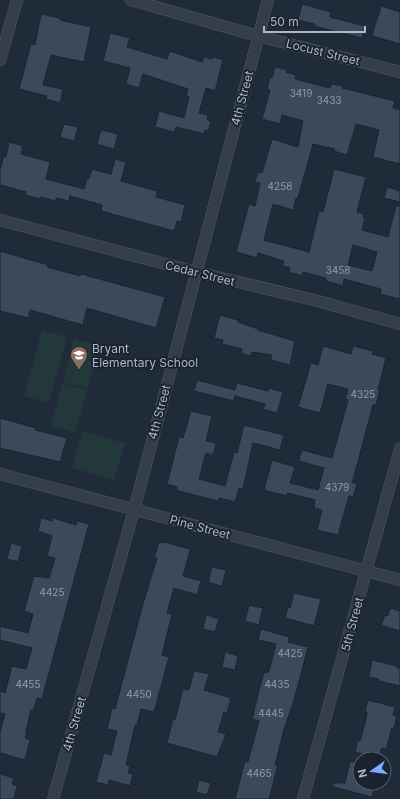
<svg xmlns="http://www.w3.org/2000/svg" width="400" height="799" viewBox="0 0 400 799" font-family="Inter,sans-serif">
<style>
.green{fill:#22383b}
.building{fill:#3b495b;stroke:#1b2431;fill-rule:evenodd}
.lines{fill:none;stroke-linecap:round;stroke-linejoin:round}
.street-casing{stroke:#515a68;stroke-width:12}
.street{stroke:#333d4b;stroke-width:11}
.labels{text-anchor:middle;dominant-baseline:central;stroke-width:3.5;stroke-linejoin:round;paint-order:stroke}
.number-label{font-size:10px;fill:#919cac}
.street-label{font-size:12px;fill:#aeb7c7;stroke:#19222f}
.poi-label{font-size:12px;fill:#aeb7c7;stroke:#19222f;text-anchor:start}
</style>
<rect width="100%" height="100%" fill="#202b3a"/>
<g class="green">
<polygon points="42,330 67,337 49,403 24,396"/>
<polygon points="74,339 99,346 87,389 63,382"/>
<polygon points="62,383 87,390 75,433 51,426"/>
<polygon points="82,431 125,443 114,480 72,468"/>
</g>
<g class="building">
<polygon points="302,4 331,12 330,17 365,26 362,38 314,26 315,24 298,20"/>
<polygon points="381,6 400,12 400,44 372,36 378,15 379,15"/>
<polygon points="41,14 60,18 60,20 91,27 84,62 51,55 43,85 63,89 60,103 46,99 47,96 19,89 31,44 35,45"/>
<polygon points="110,33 130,38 127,47 167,59 170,51 202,62 204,57 212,59 213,57 223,60 215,91 206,88 199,113 208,115 207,120 211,121 208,131 205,130 204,134 176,127 174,132 155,127 159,111 184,118 189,97 186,96 188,89 143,74 139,88 126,84 130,68 103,61"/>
<path d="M 275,67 L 287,70 L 286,72 L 296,75 L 295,79 L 330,88 L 332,84 L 343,86 L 342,88 L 395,101 L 393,108 L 400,110 L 400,164 L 373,157 L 379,130 L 356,124 L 347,155 L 334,151 L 335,149 L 313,144 L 298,198 L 296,198 L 293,210 L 273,204 L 264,240 L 309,252 L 319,211 L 323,212 L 334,169 L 366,177 L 357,212 L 364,214 L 363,217 L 365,218 L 362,230 L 388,237 L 396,206 L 400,206 L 400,299 L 380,294 L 381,289 L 344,279 L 343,286 L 326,281 L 326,278 L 303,272 L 302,276 L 289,272 L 290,268 L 283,266 L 284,261 L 258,253 L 257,258 L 236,252 L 249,204 L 255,206 L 260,183 L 255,182 L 258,172 L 262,173 L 272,139 L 298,147 L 303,121 L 282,115 L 280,124 L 262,119 L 270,90 L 267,89 L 270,78 L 272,78 ZM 353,245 L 377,252 L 372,271 L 348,265 Z"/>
<polygon points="64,124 78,127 74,141 60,137"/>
<polygon points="101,130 118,134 114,149 97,144"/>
<polygon points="9,142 23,146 21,154 50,162 46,179 84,189 87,179 89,179 92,169 111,174 115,159 126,162 121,181 157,191 156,197 185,205 181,222 177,221 174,231 101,211 102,205 70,196 69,201 56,198 56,201 41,197 41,199 25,195 26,192 0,185 0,170 4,156 6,157"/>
<polygon points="387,187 400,191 400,202 384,198"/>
<polygon points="0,251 48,265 47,267 80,276 81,274 165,297 156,328 87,308 83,325 30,310 28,318 0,311"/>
<polygon points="220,315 238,320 238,322 258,329 258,330 295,341 290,365 271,360 272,355 252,352 251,356 241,353 242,349 222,344 223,340 214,338"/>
<polygon points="323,346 351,354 353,346 373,351 372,354 386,358 378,389 380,389 376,405 373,405 353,480 352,482 357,484 353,497 349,496 338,535 317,530 322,510 314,508 315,500 287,493 287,496 264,490 272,460 295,467 290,483 318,490 324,468 299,461 302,450 332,458 348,400 345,399 348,389 328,384 320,413 298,407 311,363 318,365"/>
<polygon points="197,380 235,390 237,383 268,391 269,388 283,392 277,413 263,409 265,404 235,396 234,401 194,391"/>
<polygon points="191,411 212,416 206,441 216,443 213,455 206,453 199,479 225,486 234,452 237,453 244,425 284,435 280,450 253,443 243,489 239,488 235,502 219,498 218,501 202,497 176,490 177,487 167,484 179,437 183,438"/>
<polygon points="0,418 36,428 35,430 67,438 60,462 0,448"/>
<polygon points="41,518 52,521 53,518 76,525 77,521 89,524 42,699 37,698 33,711 31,710 26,731 27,731 25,738 30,740 25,760 0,753 0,732 5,714 0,713 0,691 5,693 12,666 26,669 32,648 0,640 0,626 28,633 33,614 24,611 34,576 49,578 55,558 47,556 52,536 38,531"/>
<polygon points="159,542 164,543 164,542 189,549 190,550 183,576 201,581 197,595 174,588 167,613 172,614 162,655 169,657 154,712 141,709 137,725 135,725 126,765 130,766 128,773 133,774 130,786 109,780 108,785 96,782 104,753 111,755 117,731 107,729 112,708 115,709 143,604 157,558 154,558"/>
<polygon points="11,543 22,546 18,562 7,559"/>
<polygon points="212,567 226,570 222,586 208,582"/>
<polygon points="294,593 321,599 314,626 285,618 288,607 290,608"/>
<polygon points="249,605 263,608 259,625 245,621"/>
<polygon points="390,608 400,611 400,631 381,625 385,615 388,616"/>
<polygon points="206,615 219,619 215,632 203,629"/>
<polygon points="261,629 289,637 288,642 308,647 294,700 284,729 275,765 278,765 269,799 235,799 245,761 248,762 259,721 252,719 261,683 264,672 267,673 269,671 276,644 258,640"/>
<polygon points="225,652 238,656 235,670 222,667"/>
<polygon points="372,660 397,666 397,668 400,668 400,686 379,681 379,679 369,677"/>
<polygon points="194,671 209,674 204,690 231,698 227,713 224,712 218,732 226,734 217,757 167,743 173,719 175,720 183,689 189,690"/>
<polygon points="368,700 395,707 393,715 397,716 394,728 392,728 386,749 382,748 378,759 355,752 358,740 360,741 366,720 367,712 365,711"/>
<polygon points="350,761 360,764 360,783 376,783 372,797 333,787 333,783 345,783"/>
<polygon points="0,774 14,778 12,784 17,786 14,799 0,799"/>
<polygon points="199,780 211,783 207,795 196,792"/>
</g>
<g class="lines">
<defs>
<g id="street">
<polyline points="131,0 258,36 400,72"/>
<polyline points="0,60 17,0"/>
<polyline points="0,220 196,272 318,301 400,324"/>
<polyline points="0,474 400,580"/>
<polyline points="53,799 134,510 268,0"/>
<polyline points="303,799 400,449"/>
</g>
</defs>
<use href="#street" class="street-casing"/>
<use href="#street" class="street"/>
</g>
<defs>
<symbol id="school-pin" viewBox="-11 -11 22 30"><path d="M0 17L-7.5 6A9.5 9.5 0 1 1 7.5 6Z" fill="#8d6e63" stroke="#19222f"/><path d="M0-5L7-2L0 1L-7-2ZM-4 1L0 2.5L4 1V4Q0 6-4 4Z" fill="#fff"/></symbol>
</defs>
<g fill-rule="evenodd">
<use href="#school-pin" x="69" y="345" width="20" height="27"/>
</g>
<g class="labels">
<g class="number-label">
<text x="301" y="93">3419</text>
<text x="329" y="100">3433</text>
<text x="280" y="186">4258</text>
<text x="338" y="270">3458</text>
<text x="363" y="394">4325</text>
<text x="337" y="487">4379</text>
<text x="52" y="592">4425</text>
<text x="290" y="653">4425</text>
<text x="28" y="684">4455</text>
<text x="277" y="684">4435</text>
<text x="139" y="694">4450</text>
<text x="271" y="713">4445</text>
<text x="259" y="773">4465</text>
</g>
<g class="street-label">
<text transform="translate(323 52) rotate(14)">Locust Street</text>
<text transform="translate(242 98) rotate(-75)">4th Street</text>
<text transform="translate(200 273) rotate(14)">Cedar Street</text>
<text transform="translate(159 412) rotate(-75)">4th Street</text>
<text transform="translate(200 527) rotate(15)">Pine Street</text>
<text transform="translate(352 624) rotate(-75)">5th Street</text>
<text transform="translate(74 724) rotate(-74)">4th Street</text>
</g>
<g class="poi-label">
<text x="92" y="348">Bryant<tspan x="92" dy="14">Elementary School</tspan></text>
</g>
</g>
<g transform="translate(372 771) rotate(256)"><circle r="19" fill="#19222f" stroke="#555e6c"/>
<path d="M0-3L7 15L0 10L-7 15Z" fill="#7cacff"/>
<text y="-6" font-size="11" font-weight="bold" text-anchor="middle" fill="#aeb7c7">N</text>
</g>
<path d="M264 26v6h101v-6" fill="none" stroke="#aeb7c7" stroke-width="2"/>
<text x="270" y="26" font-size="12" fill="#aeb7c7" stroke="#19222f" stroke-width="3" paint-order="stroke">50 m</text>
</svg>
